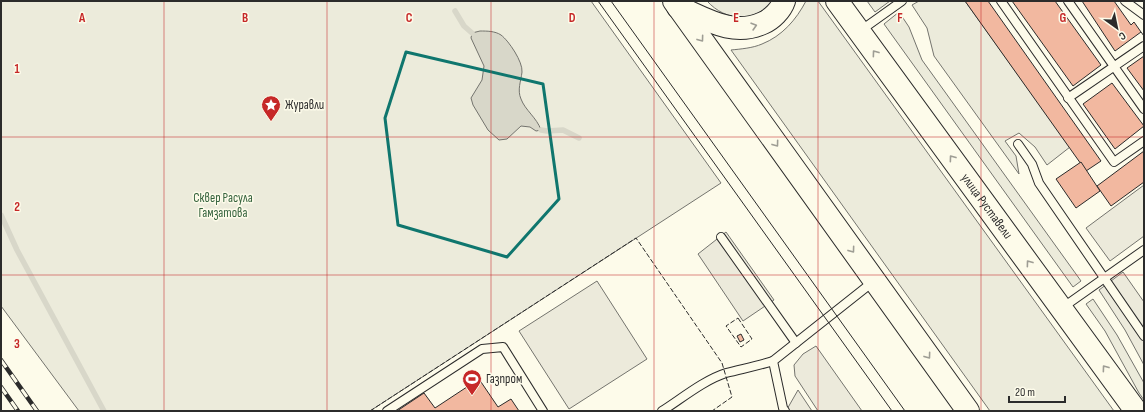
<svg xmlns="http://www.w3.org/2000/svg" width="1145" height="412" viewBox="0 0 1145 412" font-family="'Sofia Sans Condensed',sans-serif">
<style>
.green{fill:#ecebdb;stroke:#74746e}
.parking{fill:#eceadb;stroke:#74746e}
.water{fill:#d8d7c9;stroke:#74746e}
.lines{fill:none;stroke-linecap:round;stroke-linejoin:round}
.stream{stroke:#d8d7c9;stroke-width:5.5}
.building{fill:#f2b8a0;stroke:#2b2b2b}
.lane-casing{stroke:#2b2b2b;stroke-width:10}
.primary-casing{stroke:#2b2b2b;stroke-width:24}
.lane{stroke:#fdfbea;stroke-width:8}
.primary{stroke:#fdfbea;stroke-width:22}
.tram{stroke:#2b2b2b;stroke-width:1}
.rail-casing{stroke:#2b2b2b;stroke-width:4.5}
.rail{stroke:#fdfbea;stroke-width:3;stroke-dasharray:9;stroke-linecap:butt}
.fence{stroke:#2b2b2b;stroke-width:1;stroke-dasharray:5 2;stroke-linecap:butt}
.oneway{stroke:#9e9d94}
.marked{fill:none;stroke:#0f766e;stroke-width:3;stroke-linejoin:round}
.grid{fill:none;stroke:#c62828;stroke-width:1;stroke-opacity:0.55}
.labels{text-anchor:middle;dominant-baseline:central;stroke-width:3;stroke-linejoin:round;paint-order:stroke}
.poi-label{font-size:13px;fill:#2b2b2b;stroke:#fdfbea;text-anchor:start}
.park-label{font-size:13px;fill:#34623c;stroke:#fdfbea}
.street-label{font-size:13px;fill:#2b2b2b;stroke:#fdfbea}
.grid-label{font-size:13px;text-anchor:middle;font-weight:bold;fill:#c62828;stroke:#fdfbea;stroke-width:3;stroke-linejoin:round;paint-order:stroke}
</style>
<rect width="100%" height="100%" fill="#fdfbea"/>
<g class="green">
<polygon points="1,1 591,1 721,183 370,411 79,411 1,306"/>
<path d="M 707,1 L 773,1 C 755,23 726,22 707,1 Z"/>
<path d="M 806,1 L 818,1 L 1114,411 L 990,411 L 731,50 C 741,49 753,48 762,44 C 782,36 796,20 806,1 Z"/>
<polygon points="867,1 890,1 875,12"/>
<polygon points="919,1 965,1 1070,147 1047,165 1035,147 1019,133 1005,141 1016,156 1019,174 934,56 927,28 912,5"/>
<polygon points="899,12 909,27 922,60 1081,281 1073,287 884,24"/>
<polygon points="1093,299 1117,335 1144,383 1144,400 1139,393 1105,331 1086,304"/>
</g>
<g class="parking">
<polygon points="1144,185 1144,236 1110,261 1086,228"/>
<polygon points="726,232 774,300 743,321 698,254"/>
<polygon points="1123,272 1144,302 1144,365 1125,330 1099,290"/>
<polygon points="597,281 647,359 569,409 519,331"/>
<polygon points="816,346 862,411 818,411 795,376 794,365 803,354"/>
<polygon points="798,390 812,411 786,411"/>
</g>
<path class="water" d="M 480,31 C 487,31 495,31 501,35 C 509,41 523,62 522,72 C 521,81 517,90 521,99 C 525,110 537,118 541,130 L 536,131 L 530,127 L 521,126 L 507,139 L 499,140 L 488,130 L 473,105 L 471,98 L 482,80 L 484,66 L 471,38 L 472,33 Z"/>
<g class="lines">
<g class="stream">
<polyline points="455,11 464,26 472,33"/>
<polyline points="541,130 547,131 563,130 579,138"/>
<polyline points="1,215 17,250 104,411"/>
</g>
</g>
<g class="building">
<polygon points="965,1 988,1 1101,161 1086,171"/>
<polygon points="1012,1 1055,1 1101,65 1073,86"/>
<polygon points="1082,1 1114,1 1131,25 1134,22 1141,32 1115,51"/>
<polygon points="1144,56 1144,91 1127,68"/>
<polygon points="1112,83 1144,126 1115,149 1083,104"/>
<polygon points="1144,151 1144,182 1111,206 1097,186"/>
<polygon points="1081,162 1100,191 1076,208 1056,179"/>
<polygon points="741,334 744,340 740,342 737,336"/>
<polygon points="479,379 498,407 511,399 519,411 397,411 424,393 435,408"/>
</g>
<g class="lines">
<defs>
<g id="lane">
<polyline points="1001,1 1114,162 1144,141"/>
<polyline points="1068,1 1144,109"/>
<polyline points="1125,1 1144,15"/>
<polyline points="860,31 902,1"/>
<polyline points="1068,98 1144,46"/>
<polyline points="1018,144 1032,164 1039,183 1144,336"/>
<polyline points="721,237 796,343"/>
<polyline points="1062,308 1144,250"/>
<polyline points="387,411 482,349 503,347 543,411"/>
<path d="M 662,411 C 681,399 704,380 726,373 C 741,369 758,366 773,361"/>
<polyline points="785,411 783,408 773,361 874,281"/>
</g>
<g id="primary">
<polyline points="674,1 968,411"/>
<path id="s1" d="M 837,1 L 1136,411"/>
<path d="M 678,7 C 706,19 733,37 763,23 C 772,19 781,10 784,1"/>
</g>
</defs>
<use href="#lane" class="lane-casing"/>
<use href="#primary" class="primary-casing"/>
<use href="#lane" class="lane"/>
<use href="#primary" class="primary"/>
<g class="tram">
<polyline points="598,1 892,411"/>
<polyline points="611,1 905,411"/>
</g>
<defs>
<g id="rail">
<polyline points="1,360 37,411"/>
<polyline points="1,387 18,411"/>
</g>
</defs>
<use href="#rail" class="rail-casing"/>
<use href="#rail" class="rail"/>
<g class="fence">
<polyline points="1141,32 1144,36"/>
<polygon points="738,318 752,339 741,347 726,326"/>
<polyline points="370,411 636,238 722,363 732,397 712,411"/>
</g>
</g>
<defs><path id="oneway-chevron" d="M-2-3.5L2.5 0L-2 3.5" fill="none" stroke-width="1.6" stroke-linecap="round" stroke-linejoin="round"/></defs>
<g class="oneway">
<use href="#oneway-chevron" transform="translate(754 26) rotate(-16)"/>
<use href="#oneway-chevron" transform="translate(701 39) rotate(54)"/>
<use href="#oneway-chevron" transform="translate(875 53) rotate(-126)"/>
<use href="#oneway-chevron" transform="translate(776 144) rotate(54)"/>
<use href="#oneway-chevron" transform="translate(952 158) rotate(-126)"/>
<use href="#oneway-chevron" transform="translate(852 250) rotate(54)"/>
<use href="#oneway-chevron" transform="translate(1029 263) rotate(-126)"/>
<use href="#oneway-chevron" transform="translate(928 356) rotate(54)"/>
<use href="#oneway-chevron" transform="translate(1105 368) rotate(-126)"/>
</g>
<path class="marked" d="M 406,52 L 543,84 L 559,199 L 507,257 L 398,225 L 385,118 Z"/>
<path class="grid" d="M 164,1 L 164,411M 327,1 L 327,411M 491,1 L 491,411M 654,1 L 654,411M 818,1 L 818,411M 981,1 L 981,411M 1,137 L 1144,137M 1,275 L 1144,275"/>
<defs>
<symbol id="sight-pin" viewBox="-11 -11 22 30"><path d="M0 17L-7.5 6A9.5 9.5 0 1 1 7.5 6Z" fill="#c62828" stroke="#fdfbea"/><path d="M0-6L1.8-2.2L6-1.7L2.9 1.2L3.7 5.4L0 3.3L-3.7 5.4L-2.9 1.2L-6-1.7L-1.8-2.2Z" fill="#fff"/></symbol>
<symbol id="stadium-pin" viewBox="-11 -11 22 30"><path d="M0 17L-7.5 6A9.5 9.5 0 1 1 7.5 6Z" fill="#c62828" stroke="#fdfbea"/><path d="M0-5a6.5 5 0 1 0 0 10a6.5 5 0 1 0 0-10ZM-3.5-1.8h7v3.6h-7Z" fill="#fff"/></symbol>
</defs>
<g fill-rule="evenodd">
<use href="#sight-pin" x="260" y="94" width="22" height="30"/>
<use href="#stadium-pin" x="461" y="368" width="22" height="30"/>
</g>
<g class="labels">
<g class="poi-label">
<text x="285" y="105">Журавли</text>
<text x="486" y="379">Газпром</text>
</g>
<g class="park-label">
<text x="223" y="198">Сквер Расула<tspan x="223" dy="15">Гамзатова</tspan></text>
</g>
<g class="street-label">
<text stroke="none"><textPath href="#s1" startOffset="254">улица Руставели</textPath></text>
</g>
</g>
<g class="grid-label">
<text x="82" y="22">A</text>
<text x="245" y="22">B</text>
<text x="409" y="22">C</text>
<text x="572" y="22">D</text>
<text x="736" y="22">E</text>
<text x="900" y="22">F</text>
<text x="1063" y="22">G</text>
<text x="17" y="73">1</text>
<text x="17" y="211">2</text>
<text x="17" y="348">3</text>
</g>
<rect width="1145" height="412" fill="none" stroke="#2b2b2b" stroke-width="4"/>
<g transform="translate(1117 28) rotate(147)" stroke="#fdfbea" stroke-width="3" paint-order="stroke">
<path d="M0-3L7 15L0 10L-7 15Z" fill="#2b2b2b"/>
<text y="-6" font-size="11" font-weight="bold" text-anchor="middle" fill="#2b2b2b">С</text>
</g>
<path d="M1009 396v6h56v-6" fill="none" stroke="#2b2b2b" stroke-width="2"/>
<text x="1015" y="396" font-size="12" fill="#2b2b2b" stroke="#fdfbea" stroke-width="3" paint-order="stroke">20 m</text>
</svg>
